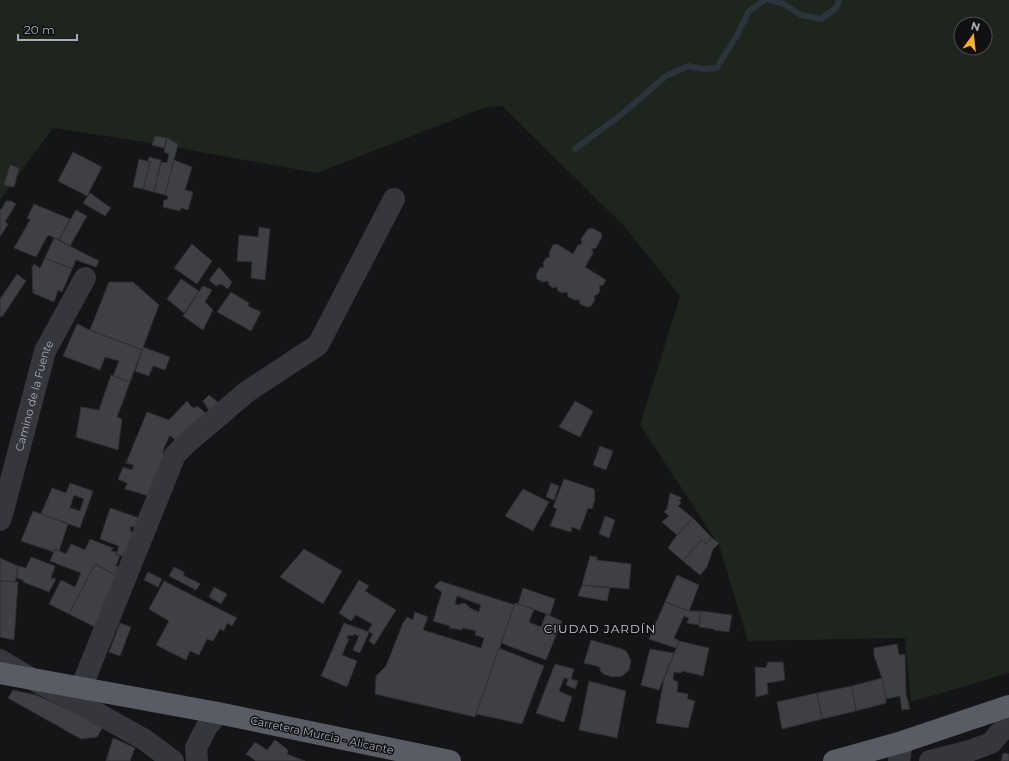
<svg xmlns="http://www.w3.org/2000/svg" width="1009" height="761" viewBox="0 0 1009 761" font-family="Montserrat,sans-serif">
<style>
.green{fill:#1d251d;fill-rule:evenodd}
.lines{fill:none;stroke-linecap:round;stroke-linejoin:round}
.stream{stroke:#2a343c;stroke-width:6}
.building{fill:#3f4044;stroke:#2f2f33;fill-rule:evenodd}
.minor{stroke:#36373c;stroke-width:22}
.tertiary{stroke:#36373c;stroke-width:22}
.trunk{stroke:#595c64;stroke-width:22}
.labels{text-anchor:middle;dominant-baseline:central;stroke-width:3;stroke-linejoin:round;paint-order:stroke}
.street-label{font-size:11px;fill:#a6acb8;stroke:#101012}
.neighbourhood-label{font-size:12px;letter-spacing:1px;fill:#c7cbd4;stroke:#101012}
</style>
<rect width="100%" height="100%" fill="#151517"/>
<path class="green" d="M 0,0 L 1009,0 L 1009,673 L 911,702 L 905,638 L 748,641 L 719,545 L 640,425 L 680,296 L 625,227 L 502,106 L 486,107 L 317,173 L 151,143 L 53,128 L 0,200 ZM 961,24 L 985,24 L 985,48 L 961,48 Z"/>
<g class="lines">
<g class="stream">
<polyline points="770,0 782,3 801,15 821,19 837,7 839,0"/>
<polyline points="575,149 622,114 666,76 688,66 704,69 717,68 737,35 749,11 765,0"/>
</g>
</g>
<g class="building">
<polygon points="155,136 167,138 164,148 152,145"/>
<polygon points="167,138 178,144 165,195 154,192 161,162 167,163 169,154 164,152"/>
<polygon points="73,152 102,167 87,196 58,181"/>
<polygon points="149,157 161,160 154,192 143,189 150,162 148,161"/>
<polygon points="139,159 150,162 143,189 133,187"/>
<polygon points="174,160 192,167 185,190 193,192 188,210 181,208 180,211 163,207 164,200 167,200 168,196 165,195"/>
<polygon points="10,165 19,168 14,187 4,185"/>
<polygon points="90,193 111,208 105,216 83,203"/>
<polygon points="6,201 11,201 16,204 5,222 8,224 0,237 0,209 1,210"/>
<polygon points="34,204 70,219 59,240 48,235 36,257 14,248 30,220 27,218"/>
<polygon points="76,210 87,216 70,246 59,240"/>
<polygon points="259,227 270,229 265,280 251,278 252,262 237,261 239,235 258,237"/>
<polygon points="592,228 601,233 602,237 596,248 592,249 593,253 585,267 606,280 603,285 599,286 600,290 598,294 594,296 595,300 591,306 587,307 580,304 579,300 575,300 568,297 567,292 563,293 558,291 557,287 553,288 549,285 548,281 543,282 537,279 536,275 540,268 544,267 543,263 546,258 550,257 549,253 553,245 557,244 573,254 578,245 582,244 581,239 588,229"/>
<polygon points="54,238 99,261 96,267 76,260 72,269 45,258"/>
<polygon points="192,244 212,261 197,284 174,268"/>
<polygon points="45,258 72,269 62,292 58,290 54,302 33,293 32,268 34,264 40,268"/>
<polygon points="219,267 232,282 228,289 221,284 216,286 209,280"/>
<polygon points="17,274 26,281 2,317 0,316 0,299"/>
<polygon points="181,279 199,291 184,313 167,299"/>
<polygon points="109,282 133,282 159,305 142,350 90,330"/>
<polygon points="203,286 212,290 205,302 213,310 203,330 183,316"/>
<polygon points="231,292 249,303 248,306 261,312 251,331 217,312"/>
<polygon points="77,324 90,330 142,350 130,382 113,376 119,361 105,357 100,370 63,356"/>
<polygon points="143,347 170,357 165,370 153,366 149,376 135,371"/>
<polygon points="111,375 130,382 117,417 122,419 118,450 76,437 81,407 99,410"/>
<polygon points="209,395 219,403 210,412 203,401"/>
<polygon points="187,401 192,407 194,408 197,406 207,414 178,443 170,435 164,448 163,454 168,458 149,496 125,489 127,483 118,479 123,467 132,470 134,465 126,463 147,412 169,420"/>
<polygon points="575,401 593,411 580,437 559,427"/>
<polygon points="600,446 613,451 606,470 593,465"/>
<polygon points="564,479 594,489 595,499 592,509 588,508 580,530 572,527 571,532 550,526 557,509 553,507"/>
<path d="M 70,483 L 93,491 L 80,528 L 41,514 L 52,488 L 66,493 ZM 74,495 L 84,499 L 80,511 L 70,508 Z"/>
<polygon points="551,483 559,486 554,500 546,497"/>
<polygon points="523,489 549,502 533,531 505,516"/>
<polygon points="670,493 682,498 679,500 681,503 678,506 693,518 677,535 662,522 669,516 664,512 667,509"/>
<polygon points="110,508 145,520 140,531 131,526 130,531 138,535 128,559 120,555 116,555 119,546 100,539"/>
<polygon points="33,511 68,524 59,551 55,549 54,552 21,541"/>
<polygon points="605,516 615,520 609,538 599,534"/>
<polygon points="693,518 712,538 705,544 701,540 683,561 668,548 677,535"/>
<polygon points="712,538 719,543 713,549 707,567 700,575 683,561 701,540 705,544"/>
<polygon points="90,539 113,548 111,551 116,552 116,555 120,555 116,566 121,569 120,578 95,564 69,614 49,604 61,580 75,587 81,573 50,561 55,549 66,554 71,544 85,550"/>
<polygon points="304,549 342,571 323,604 280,577"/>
<polygon points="590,556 597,557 597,560 631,564 629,589 582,585"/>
<polygon points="31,557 55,566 51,578 56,579 49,592 23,582 23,580 16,578 18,566 26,568"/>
<polygon points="0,558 18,566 15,582 0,581"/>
<polygon points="95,564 120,578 95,627 69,614"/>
<polygon points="174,567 184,572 183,575 200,584 196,590 169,576"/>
<polygon points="148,572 162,579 158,587 144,580"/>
<polygon points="677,575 699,585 689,611 665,602"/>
<polygon points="359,580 369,586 365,591 396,610 374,645 369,641 373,634 368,631 372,624 356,615 351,621 339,613"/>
<polygon points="0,581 18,582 14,640 0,637"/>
<polygon points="164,581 237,618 232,626 227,623 224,631 220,629 213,641 207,639 199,655 190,651 186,660 156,645 169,621 149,609"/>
<path d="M 440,581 L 515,605 L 475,717 L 375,694 L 376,676 L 386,666 L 403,623 L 407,617 L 413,620 L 415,612 L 428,617 L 423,630 L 481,648 L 484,638 L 475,635 L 476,631 L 463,628 L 462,630 L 449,628 L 450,626 L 433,621 L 442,592 L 434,587 ZM 457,596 L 481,605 L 479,612 L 470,608 L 466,604 L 462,603 L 459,605 L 455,604 Z"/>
<polygon points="582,585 610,588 607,601 578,596"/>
<polygon points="214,587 227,594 221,604 209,597"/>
<polygon points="523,588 555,599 550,615 518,604"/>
<polygon points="665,602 689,611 701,611 699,625 687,623 689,618 684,616 674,638 679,641 676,648 649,639"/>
<polygon points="515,603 534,609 529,622 541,627 546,614 562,621 546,660 501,643"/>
<polygon points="701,611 732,615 729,632 714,630 714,629 699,627"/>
<polygon points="120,623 131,627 120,656 109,652"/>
<polygon points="344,623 369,632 360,653 353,650 359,636 354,634 353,636 348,635 347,638 349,639 342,655 357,661 347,687 321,676"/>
<polygon points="591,640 622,649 626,651 629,656 631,661 629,670 622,676 613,677 603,674 600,670 600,667 584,663"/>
<polygon points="679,641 709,648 703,676 682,671 681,673 674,672 673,680 678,682 677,692 688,694 687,699 695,701 688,728 656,723 664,679"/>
<polygon points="897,644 899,655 905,654 906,694 910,709 902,710 900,696 886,699 882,678 874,655 874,648"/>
<polygon points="499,648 544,666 522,724 476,714"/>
<polygon points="650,649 674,653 659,690 641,685"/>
<polygon points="768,662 783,662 785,680 767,683 768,694 756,697 755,667 766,668"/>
<polygon points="555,664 574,669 571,679 578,681 575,689 566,685 568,679 564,678 559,691 572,697 564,722 536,713"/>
<polygon points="882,678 886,699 886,703 856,711 852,686"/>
<polygon points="589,681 626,691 617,738 579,730"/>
<polygon points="852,686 856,711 822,719 817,693"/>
<polygon points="13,690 36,695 104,725 97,737 81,739 8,698"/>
<polygon points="817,693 822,719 782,729 777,702"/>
<polygon points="113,738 135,748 130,761 106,761"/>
<polygon points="275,740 288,750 287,754 305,761 256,761 246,754 255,742 267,750"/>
<polygon points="1003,753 1009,754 1009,761 1001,761"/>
</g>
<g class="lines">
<g class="minor">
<path id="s1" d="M 0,520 L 3,511 L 45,351 L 85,278"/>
<polyline points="0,660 30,678"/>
<polyline points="81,688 175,455 189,441 248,391 318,345 394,199"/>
<polyline points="899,761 902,742"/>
<polyline points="930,761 966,752 991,743 1005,727 1009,718"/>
</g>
<g class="tertiary">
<polyline points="37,682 79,703 145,740 173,761"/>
<polyline points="197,761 196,748 206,728 218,713"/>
</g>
<g class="trunk">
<polyline points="0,673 218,713 450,761"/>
<polyline points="834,761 902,742 1009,706"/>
</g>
</g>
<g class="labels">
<g class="street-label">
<text stroke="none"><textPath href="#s1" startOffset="129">Camino de la Fuente</textPath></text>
<text transform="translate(322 735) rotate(12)">Carretera Murcia - Alicante</text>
</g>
<g class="neighbourhood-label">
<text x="600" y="628">CIUDAD JARDÍN</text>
</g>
</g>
<g transform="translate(973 36) rotate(15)"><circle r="19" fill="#101012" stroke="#4c4e54"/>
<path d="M0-3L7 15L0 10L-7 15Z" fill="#fead26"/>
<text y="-6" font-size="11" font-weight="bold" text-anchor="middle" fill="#a6acb8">N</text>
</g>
<path d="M18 34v6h59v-6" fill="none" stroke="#a6acb8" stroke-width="2"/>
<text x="24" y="34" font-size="12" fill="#a6acb8" stroke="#101012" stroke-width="3" paint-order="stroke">20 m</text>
</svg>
